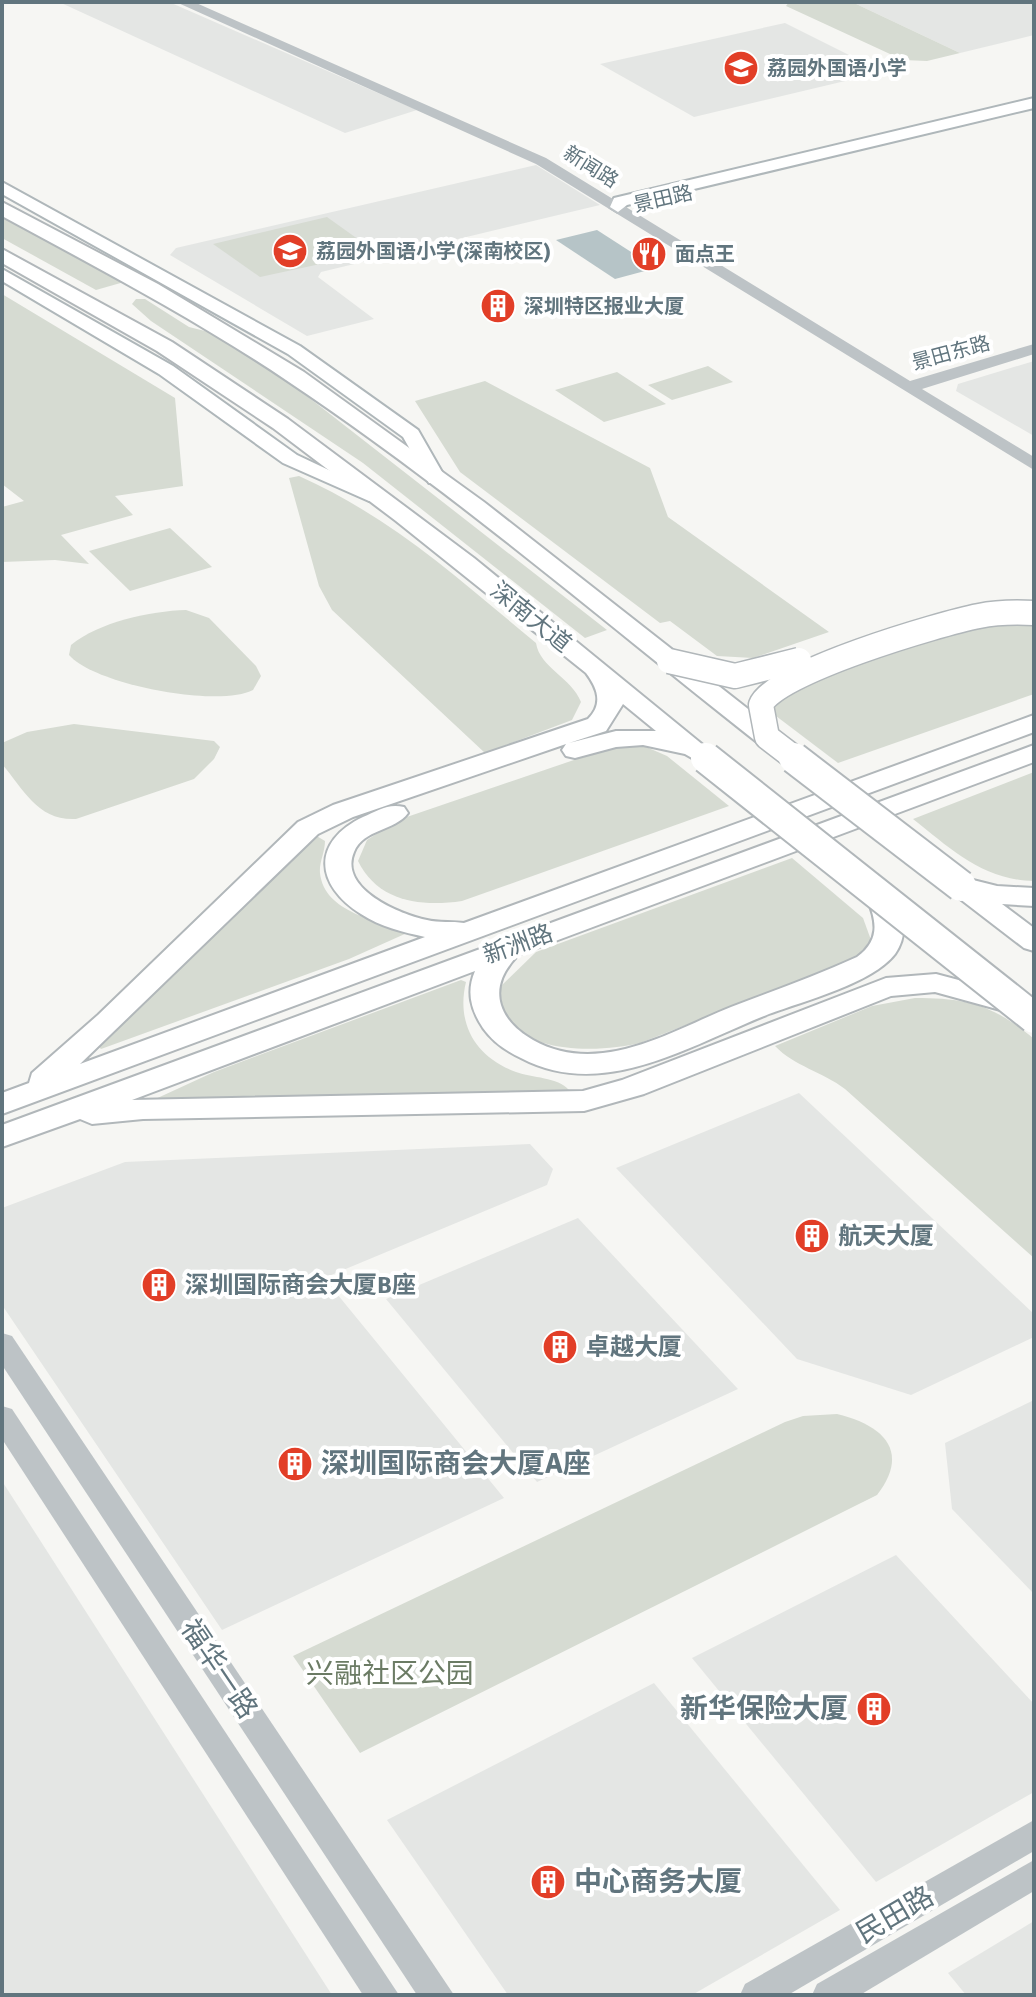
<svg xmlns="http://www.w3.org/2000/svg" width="1036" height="1997" viewBox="0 0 1036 1997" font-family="Signika,'Noto Sans SC',sans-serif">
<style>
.built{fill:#e4e6e4}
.green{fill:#d6dbd2}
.water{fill:#b6c4c7}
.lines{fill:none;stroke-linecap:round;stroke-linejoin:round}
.secondary-casing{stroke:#afb7ba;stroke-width:4}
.primary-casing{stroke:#b1b7ba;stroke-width:4}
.tertiary{fill:#bdc3c6;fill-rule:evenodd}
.secondary{fill:#fff;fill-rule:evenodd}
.primary{fill:#fff;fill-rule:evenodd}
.primary-bridge-far1-casing{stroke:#b1b7ba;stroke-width:27;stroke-linecap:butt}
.primary-bridge-casing{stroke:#b1b7ba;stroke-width:34;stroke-linecap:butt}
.primary-bridge-far1{stroke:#fff;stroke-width:24}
.primary-bridge{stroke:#fff;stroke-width:30}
.labels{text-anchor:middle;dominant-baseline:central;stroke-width:8;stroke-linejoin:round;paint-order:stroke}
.far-poi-label{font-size:20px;font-weight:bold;fill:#61757e;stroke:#fff;text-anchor:start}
.far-street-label{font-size:20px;fill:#61757e;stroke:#fff}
.street-label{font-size:24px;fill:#61757e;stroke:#fff}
.poi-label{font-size:24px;font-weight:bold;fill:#61757e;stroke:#fff;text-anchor:start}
.near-poi-label{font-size:28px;font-weight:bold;fill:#61757e;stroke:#fff;text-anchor:start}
.near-street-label{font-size:28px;fill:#61757e;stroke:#fff}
.near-park-label{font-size:28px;fill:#6b7b64;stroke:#fff}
</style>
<rect width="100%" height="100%" fill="#f6f6f3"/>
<g class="built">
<polygon points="59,2 169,2 417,110 345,133"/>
<polygon points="852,2 1034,2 1034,35 960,53"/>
<polygon points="785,23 883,72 694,117 600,64"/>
<polygon points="536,165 600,205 321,272 318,277 374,319 307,336 170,255 176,248"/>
<polygon points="1034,361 1034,436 956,391 958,384"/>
<polygon points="799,1093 1034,1314 1034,1337 911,1395 797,1359 616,1168"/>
<polygon points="530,1144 553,1169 547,1185 324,1278 504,1498 222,1630 2,1305 2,1208 125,1162"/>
<polygon points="578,1218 738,1389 537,1482 386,1299"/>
<polygon points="1034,1400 1034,1594 952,1509 945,1443"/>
<polygon points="2,1481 332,1995 2,1995"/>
<polygon points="896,1555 1034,1704 1034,1792 876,1882 692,1658"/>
<polygon points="654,1683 840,1910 692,1995 508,1995 387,1820"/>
<polygon points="1034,1921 1034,1995 966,1995 948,1973"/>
</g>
<g class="green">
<polygon points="789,2 852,2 960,53 927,61 903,60 786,6"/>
<polygon points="2,216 124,282 96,290 2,238"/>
<polygon points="327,217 376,252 260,277 213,244"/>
<polygon points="2,294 175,398 183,486 115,496 133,515 61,535 89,564 55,560 2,562 2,507 24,501 2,484"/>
<polygon points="136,299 145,299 189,327 213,333 294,386 607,630 585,638 363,463 151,321 132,304"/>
<polygon points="708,366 733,382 672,400 648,385"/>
<polygon points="617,372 666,404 604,422 555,390"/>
<polygon points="485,381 650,468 668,517 829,632 753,658 717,656 670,621 660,623 460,472 415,401"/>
<path d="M 299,476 C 394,519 456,577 536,643 C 540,668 571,677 581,702 L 572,720 L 485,753 L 332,610 L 319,586 L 289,478 Z"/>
<polygon points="170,528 212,567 130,591 89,551"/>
<path d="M 186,610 L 209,618 L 256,666 L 261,676 L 253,690 C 219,708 95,685 69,655 L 71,645 C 99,622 150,611 186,610 Z"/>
<polygon points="1034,622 1034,694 838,763 776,716 773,709 778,692 965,623"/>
<path d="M 74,724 L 214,741 L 220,747 L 214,759 L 194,779 L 76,819 C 38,821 24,790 2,764 L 2,743 L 27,732 Z"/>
<path d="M 644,746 L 667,756 L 729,806 L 462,901 C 421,907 378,902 358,861 L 367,840 L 398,820 L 612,747 Z"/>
<path d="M 1034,772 L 1034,881 C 983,880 951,849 913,819 Z"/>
<path d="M 315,835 L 325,841 C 325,852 319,863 320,873 C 324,913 379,920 407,933 L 349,959 L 101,1049 L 98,1046 Z"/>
<path d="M 792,858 L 863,918 L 871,940 L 855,959 L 640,1043 C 595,1054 494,1056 501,986 L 536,952 Z"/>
<path d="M 461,980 L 466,982 C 456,1023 475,1057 516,1072 C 532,1078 558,1077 569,1090 L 566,1094 L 151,1101 L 214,1072 Z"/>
<path d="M 915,998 C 968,998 993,1005 1034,1039 L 1034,1258 L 845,1089 C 823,1072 794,1066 775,1046 L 872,1006 Z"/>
<path d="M 837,1414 C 883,1425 911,1451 877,1495 L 360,1753 L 293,1656 L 785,1422 L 803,1416 Z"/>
</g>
<polygon class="water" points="597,230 656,268 615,279 556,240"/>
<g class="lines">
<defs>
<g id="secondary">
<polygon points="1034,98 1034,108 627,205 618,212 610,207 614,198"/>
<polygon points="2,182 300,346 418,430 446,479 443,483 429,483 403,437 288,354 2,194"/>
<polygon points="2,269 173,366 297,455 386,497 383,501 369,501 283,463 159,374 2,281"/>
</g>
<g id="primary">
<path d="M 2,202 L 158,284 L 304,372 L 484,502 L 776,731 L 780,737 L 776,743 L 758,743 C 602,620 451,490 286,380 C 195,319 98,268 2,216 Z"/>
<path d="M 2,249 L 172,342 L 288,419 L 474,558 L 719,758 L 715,764 L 706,766 L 685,754 L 643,745 L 616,747 L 575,758 L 566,756 L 562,750 L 566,744 L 353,817 L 318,834 L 80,1064 L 425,937 C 403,932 381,927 361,914 C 315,885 311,842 363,817 C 377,811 388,803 404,807 L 408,813 C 395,831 363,829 354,852 C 338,889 401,915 427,920 C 439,923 452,921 464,923 L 1034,715 L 1034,732 L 2,1114 L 2,1093 L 29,1083 L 32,1073 L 98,1015 L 298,822 L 333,805 L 588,719 C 603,704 598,689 586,673 L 396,521 L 273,428 L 157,351 L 2,263 ZM 623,704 L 656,731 L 616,731 L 569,743 L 606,731 Z"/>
<path d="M 1034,745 L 1034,762 L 518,955 C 505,969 495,985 501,1005 C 506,1021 519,1032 533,1040 C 599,1077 669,1032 731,1007 C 773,991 816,976 857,957 C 880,940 877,922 867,898 L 871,892 L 891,892 C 904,911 909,934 895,954 C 873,983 804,1001 769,1014 C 692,1044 604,1102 521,1058 C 506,1051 493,1042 483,1028 C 471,1010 466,992 475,971 L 132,1100 L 583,1091 L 622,1080 L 886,978 L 936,974 L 1026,998 L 1030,1005 L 1026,1012 L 1015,1014 L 935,992 L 891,996 L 644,1094 L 584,1111 L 143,1119 L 92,1124 L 80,1119 L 2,1147 L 2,1125 Z"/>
<polygon points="961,877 997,886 1034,888 1034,906 1002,904 1034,928 1034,951 1024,948 951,892 947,886 951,880"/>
</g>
</defs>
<use href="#secondary" class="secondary-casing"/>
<use href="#primary" class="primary-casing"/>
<g class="tertiary">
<polygon points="176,2 194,2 546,158 910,381 1034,344 1034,354 922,389 1034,457 1034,470 536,164"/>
<polygon points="2,1333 12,1336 454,1995 417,1995 2,1365"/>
<polygon points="2,1406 12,1409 399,1995 363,1995 2,1439"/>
<polygon points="1034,1820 1034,1851 788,1995 740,1995 745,1984"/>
<polygon points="1034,1860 1034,1891 860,1995 812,1995 817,1984"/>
</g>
<use href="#secondary" class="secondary"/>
<use href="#primary" class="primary"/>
<defs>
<g id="primary-bridge-far1">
<polyline points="669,661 735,676 799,660"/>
<path d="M 797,760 L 767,737 L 761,705 C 772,673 942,623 979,616 C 998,612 1015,612 1034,613"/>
</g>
<g id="primary-bridge">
<polyline points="706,758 1034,1018"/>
<polyline points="794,758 961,886"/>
</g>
</defs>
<use href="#primary-bridge-far1" class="primary-bridge-far1-casing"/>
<use href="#primary-bridge" class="primary-bridge-casing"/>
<use href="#primary-bridge-far1" class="primary-bridge-far1"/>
<use href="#primary-bridge" class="primary-bridge"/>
</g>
<defs>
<symbol id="school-disc" viewBox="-11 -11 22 22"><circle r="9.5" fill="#e23e27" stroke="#fff"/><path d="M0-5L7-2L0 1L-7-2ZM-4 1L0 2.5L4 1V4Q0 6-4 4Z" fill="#fff"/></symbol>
<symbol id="restaurant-disc" viewBox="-11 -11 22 22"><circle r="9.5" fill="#e23e27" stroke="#fff"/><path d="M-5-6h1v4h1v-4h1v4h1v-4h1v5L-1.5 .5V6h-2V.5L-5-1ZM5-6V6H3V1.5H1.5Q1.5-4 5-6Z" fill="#fff"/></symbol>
<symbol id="building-disc" viewBox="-11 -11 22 22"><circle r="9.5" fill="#e23e27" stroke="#fff"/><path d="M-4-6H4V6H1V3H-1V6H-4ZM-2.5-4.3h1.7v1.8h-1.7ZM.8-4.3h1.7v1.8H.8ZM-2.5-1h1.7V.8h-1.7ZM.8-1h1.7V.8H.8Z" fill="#fff"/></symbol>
</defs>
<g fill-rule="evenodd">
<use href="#school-disc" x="721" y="48" width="40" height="40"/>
<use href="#school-disc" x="270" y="231" width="40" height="40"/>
<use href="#restaurant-disc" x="629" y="234" width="40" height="40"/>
<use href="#building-disc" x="478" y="286" width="40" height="40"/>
<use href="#building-disc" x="792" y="1216" width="40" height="40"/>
<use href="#building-disc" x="139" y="1265" width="40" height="40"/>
<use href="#building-disc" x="540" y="1327" width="40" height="40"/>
<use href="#building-disc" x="275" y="1444" width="40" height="40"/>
<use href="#building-disc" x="854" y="1689" width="40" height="40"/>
<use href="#building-disc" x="528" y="1862" width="40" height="40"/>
</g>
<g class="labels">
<g class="far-poi-label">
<text x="767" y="68">荔园外国语小学</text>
<text x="316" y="251">荔园外国语小学(深南校区)</text>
<text x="675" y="254">面点王</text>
<text x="524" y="306">深圳特区报业大厦</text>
</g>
<g class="far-street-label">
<text transform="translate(591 167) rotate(32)">新闻路</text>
<text transform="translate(663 199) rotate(-13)">景田路</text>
<text transform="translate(951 353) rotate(-15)">景田东路</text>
</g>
<g class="street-label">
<text transform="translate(531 617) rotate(39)">深南大道</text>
<text transform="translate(518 944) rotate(-20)">新洲路</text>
</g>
<g class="poi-label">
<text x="838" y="1236">航天大厦</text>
<text x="185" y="1285">深圳国际商会大厦B座</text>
<text x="586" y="1347">卓越大厦</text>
</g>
<g class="near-poi-label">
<text x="321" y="1464">深圳国际商会大厦A座</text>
<text x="848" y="1709" text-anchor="end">新华保险大厦</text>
<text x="574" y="1882">中心商务大厦</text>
</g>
<g class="near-street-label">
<text transform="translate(219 1669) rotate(56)">福华一路</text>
<text transform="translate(895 1915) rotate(-30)">民田路</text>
</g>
<g class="near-park-label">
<text x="390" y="1674">兴融社区公园</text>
</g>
</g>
<rect width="1036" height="1997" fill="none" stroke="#61757e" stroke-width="8"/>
</svg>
